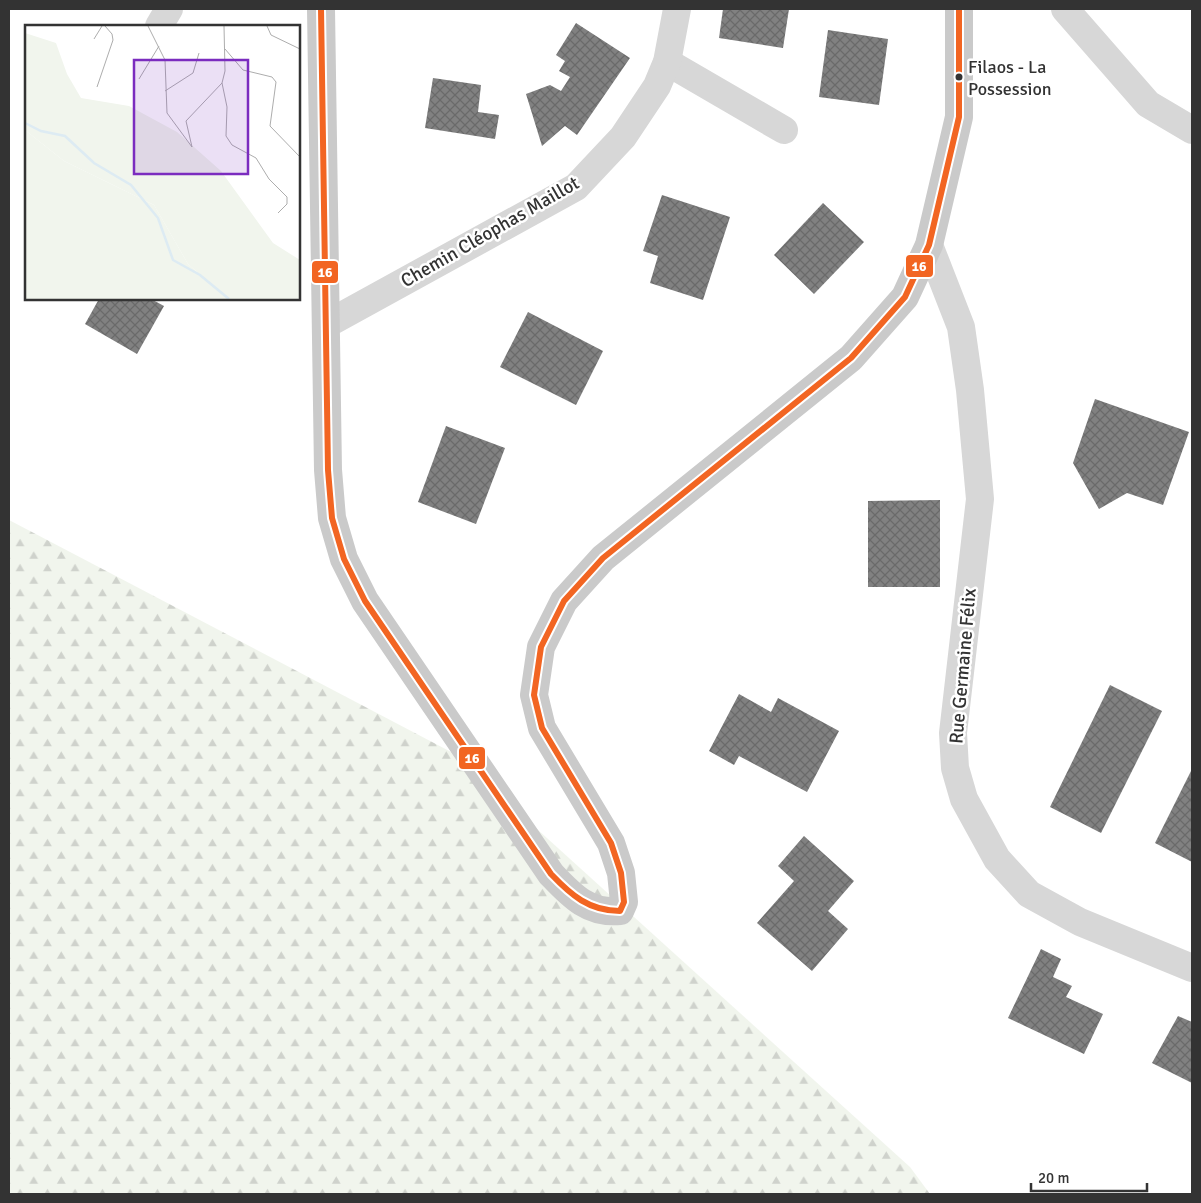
<svg xmlns="http://www.w3.org/2000/svg" width="1201" height="1203" viewBox="0 0 1201 1203" font-family="Signika,sans-serif">
<style>
.forest{fill:url(#forest-firs)}
.building{fill:url(#building-cross-hatch)}
.lines{fill:none;stroke-linecap:round;stroke-linejoin:round}
.minor{stroke:#d7d7d7;stroke-width:28}
.major{stroke:#cacaca;stroke-width:28}
.bus-1-casing{stroke:#fff;stroke-width:10}
.bus-1{stroke:#f26522;stroke-width:6}
.bus-dot{fill:#333;stroke:#fff;stroke-width:2}
.labels{text-anchor:middle;dominant-baseline:central;stroke-width:5;stroke-linejoin:round;paint-order:stroke}
.bus-label{font-size:18px;fill:#333;stroke:#fff;text-anchor:start}
.street-label{font-size:19px;fill:#333;stroke:#fff}
.inset-river{fill:none;stroke:#ddebf3;stroke-width:2.5}
.inset-road{fill:none;stroke:#adadad;stroke-width:1}
.view{fill:#7b2cbf;fill-opacity:0.15;stroke:#7b2cbf;stroke-width:2.5}
.inset-edge{fill:none;stroke:#333;stroke-width:2.5}
.line-badge{stroke:#fff;stroke-width:2}
.badge-label{font-size:14px;text-anchor:middle;font-weight:bold;fill:#fff}
</style>
<defs>
<pattern id="forest-firs" width="22" height="20" patternUnits="userSpaceOnUse" patternTransform="scale(1.25)"><rect width="22" height="20" fill="#f1f5ed"/><path d="M5 1l3.5 6h-7zM16 11l3.5 6h-7z" fill="#cfd2cc"/></pattern>
<pattern id="building-cross-hatch" width="8" height="8" patternUnits="userSpaceOnUse" patternTransform="scale(1.25)"><rect width="8" height="8" fill="#818181"/><path d="M0 0l8 8M0 8l8-8" fill="none" stroke="#6a6a6a"/></pattern>
</defs>
<rect width="100%" height="100%" fill="#fff"/>
<polygon class="forest" points="9,520 453,753 910,1167 930,1194 9,1194"/>
<g class="building">
<polygon points="723,9 789,9 783,48 719,38"/>
<polygon points="576,23 630,58 577,135 565,126 542,146 526,94 550,85 561,91 570,77 559,71 565,61 556,55"/>
<polygon points="828,30 888,39 879,105 819,97"/>
<polygon points="433,78 481,85 478,112 499,115 495,139 425,128"/>
<polygon points="662,195 730,217 703,300 650,283 658,256 643,251"/>
<polygon points="823,203 864,242 814,294 774,255"/>
<polygon points="99,299 151,299 164,306 137,354 85,324"/>
<polygon points="528,312 603,351 576,405 500,367"/>
<polygon points="1095,399 1189,432 1163,505 1127,493 1099,509 1073,463"/>
<polygon points="446,426 505,448 476,524 418,502"/>
<polygon points="940,500 940,587 868,587 868,501"/>
<polygon points="1110,685 1162,711 1101,833 1050,807"/>
<polygon points="739,694 771,712 778,698 839,731 807,792 739,756 734,765 709,751"/>
<polygon points="1192,769 1192,862 1155,843"/>
<polygon points="804,836 854,881 828,911 848,929 812,971 757,923 794,881 778,866"/>
<polygon points="1041,949 1061,959 1053,977 1072,986 1066,997 1103,1014 1084,1054 1008,1018"/>
<polygon points="1178,1016 1192,1022 1192,1083 1152,1063"/>
</g>
<g class="lines">
<g class="minor">
<polyline points="1065,9 1148,104 1192,130"/>
<polyline points="159,26 169,9"/>
<polyline points="667,62 784,130"/>
<polyline points="929,245 961,327 970,390 980,499 953,733 955,768 964,799 997,859 1029,894 1080,922 1192,968"/>
<polyline points="327,324 576,187 623,137 657,86 667,62 677,9"/>
</g>
<path class="major" d="M 321,9 L 328,470 L 332,518 L 344,559 L 365,601 L 551,874 C 571,895 588,914 620,911 L 624,902 L 621,873 L 611,843 L 542,728 L 534,695 L 541,647 L 564,601 L 603,558 L 851,358 L 905,297 L 929,245 L 959,117 L 959,9"/>
<defs>
<path id="bus-1" d="M 321,9 L 328,470 L 332,518 L 344,559 L 365,601 L 551,874 C 571,895 589,911 620,911 L 624,902 L 621,873 L 611,843 L 542,728 L 534,695 L 541,647 L 564,601 L 603,558 L 851,358 L 905,297 L 929,245 L 959,117 L 959,9"/>
</defs>
<use href="#bus-1" class="bus-1-casing"/>
<use href="#bus-1" class="bus-1"/>
</g>
<circle class="bus-dot" cx="959" cy="77" r="4.5"/>
<g class="labels">
<g class="bus-label">
<text x="968" y="67">Filaos - La<tspan x="968" dy="22">Possession</tspan></text>
</g>
<g class="street-label">
<text transform="translate(490 232) rotate(-30)">Chemin Cléophas Maillot</text>
<text transform="translate(963 666) rotate(-85)">Rue Germaine Félix</text>
</g>
</g>
<g transform="translate(25 25)">
<rect width="275" height="275" fill="#fff"/>
<path d="M 0,105 L 39,136 L 129,180 L 163,239 L 203,274 L 0,274 Z" fill="#f1f5ed"/>
<path d="M 0,8 L 31,18 L 42,49 L 56,73 L 104,81 L 152,107 L 196,146 L 248,218 L 275,235 L 275,274 L 203,274 L 163,239 L 129,180 L 39,136 L 0,105 Z" fill="#f1f5ed"/>
<path class="inset-river" d="M 0,98 L 16,106 L 40,111 L 69,138 L 106,160 L 133,193 L 148,235 L 175,250 L 204,274"/>
<path class="inset-road" d="M 123,1 L 140,35 L 142,88 L 167,122 L 161,96 L 197,58 L 200,46 L 199,1M 242,1 L 246,10 L 275,24M 69,14 L 77,1M 200,24 L 218,45 L 247,52 L 251,57 L 245,101 L 275,132M 114,54 L 134,21M 197,58 L 202,82 L 201,111 L 207,120 L 231,133 L 244,154 L 262,172 L 262,179 L 253,188M 72,62 L 88,15 L 87,9 L 80,1M 140,66 L 168,48 L 174,28"/>
<path class="view" d="M 109,35 L 223,35 L 223,149 L 109,149 Z"/>
<rect width="275" height="275" class="inset-edge"/>
</g>
<g class="line-badge">
<rect x="905" y="254" width="29" height="24" rx="5" fill="#f26522"/>
<rect x="311" y="260" width="28" height="24" rx="5" fill="#f26522"/>
<rect x="458" y="746" width="28" height="24" rx="5" fill="#f26522"/>
</g>
<g class="badge-label">
<text x="919" y="271">16</text>
<text x="325" y="277">16</text>
<text x="472" y="763">16</text>
</g>
<rect width="1201" height="1203" fill="none" stroke="#333333" stroke-width="20"/>
<path d="M1031 1183v8h116v-8" fill="none" stroke="#333333" stroke-width="2.5"/>
<text x="1038" y="1183" font-size="15" fill="#333333" stroke="#ffffff" stroke-width="4" paint-order="stroke">20 m</text>
</svg>
